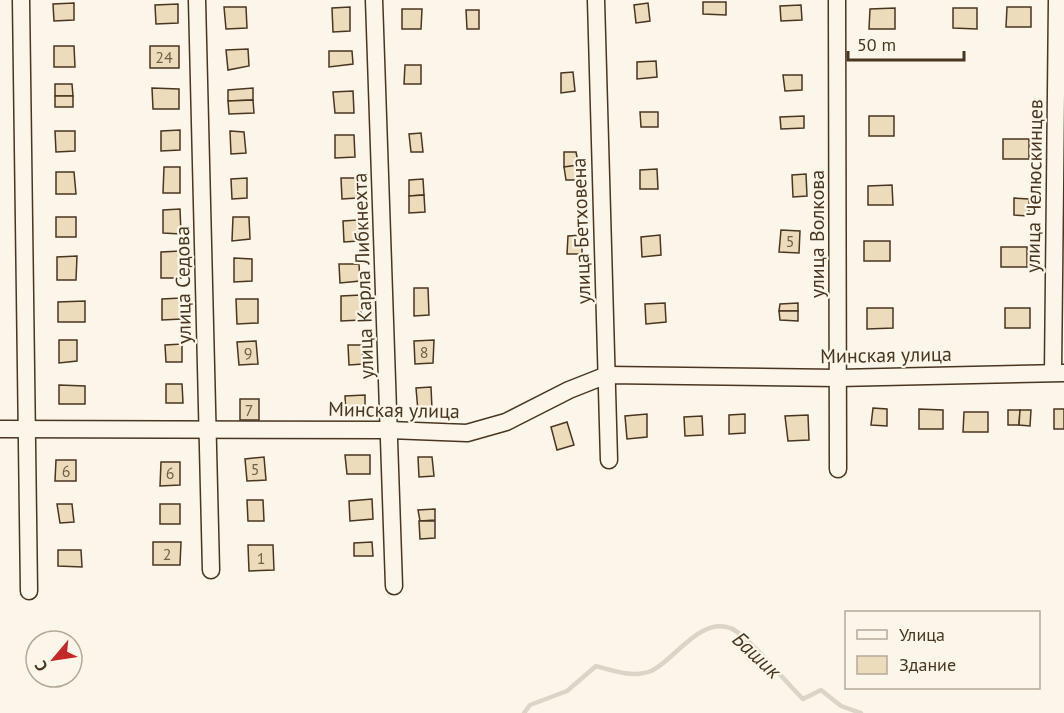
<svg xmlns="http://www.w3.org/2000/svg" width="1064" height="713" viewBox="0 0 1064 713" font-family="'PT Sans',sans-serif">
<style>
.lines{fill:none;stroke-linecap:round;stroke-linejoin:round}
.stream{stroke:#dcd4c6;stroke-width:4.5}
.building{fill:#ecdcbc;stroke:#4a3520;stroke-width:1.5}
.minor-casing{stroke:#4a3520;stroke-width:19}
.minor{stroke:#fbf6e9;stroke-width:16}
.labels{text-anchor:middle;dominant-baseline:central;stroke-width:4.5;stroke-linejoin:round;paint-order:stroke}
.number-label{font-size:16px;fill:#725f47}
.street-label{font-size:20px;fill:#4a3520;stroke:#fbf6e9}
.water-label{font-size:21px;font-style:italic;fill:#4a3520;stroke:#fbf6e9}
</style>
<rect width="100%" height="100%" fill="#fbf6e9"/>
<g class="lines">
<path class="stream" d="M 524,713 L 530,705 L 567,691 L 596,666 C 613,671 634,678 651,671 C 674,661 699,617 730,628 C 746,633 787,684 803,699 L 821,690 L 841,706 L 861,713"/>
</g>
<g class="building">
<polygon points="703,2 726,2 726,15 703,14"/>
<polygon points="74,3 74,20 54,21 53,4"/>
<polygon points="648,3 650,21 636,23 634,5"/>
<polygon points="178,4 178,23 156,24 155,5"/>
<polygon points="801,5 802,20 781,21 780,6"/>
<polygon points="224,7 246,7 247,28 226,29"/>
<polygon points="350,7 350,31 333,32 332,8"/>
<polygon points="1007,7 1031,7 1031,27 1006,27"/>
<polygon points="895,8 895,29 869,29 870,9"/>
<polygon points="953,8 977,8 977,29 953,28"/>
<polygon points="402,9 422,9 421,29 402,29"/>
<polygon points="466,10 479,10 479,29 467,29"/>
<polygon points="54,46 74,46 75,67 54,67"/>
<rect x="150" y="46" width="29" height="22"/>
<polygon points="248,49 249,66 228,70 226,50"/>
<polygon points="329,51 352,51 353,64 329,67"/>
<polygon points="656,61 657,77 637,79 637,62"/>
<polygon points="405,65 421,65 421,84 404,84"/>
<polygon points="573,72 575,91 561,93 561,73"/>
<polygon points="783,75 802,75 802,90 785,91"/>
<polygon points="55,84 72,84 73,96 55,96"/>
<polygon points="152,88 179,89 179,109 153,109"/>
<polygon points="253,88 253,100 228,101 228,90"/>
<polygon points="353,91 354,113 335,113 333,92"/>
<rect x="55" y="96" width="18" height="11"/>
<polygon points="253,100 254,113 229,114 228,101"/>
<polygon points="640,112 658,112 658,127 641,127"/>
<polygon points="804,116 804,128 781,129 780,117"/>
<rect x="869" y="116" width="25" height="20"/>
<polygon points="180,130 180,150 161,151 161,131"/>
<polygon points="55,131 75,131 75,151 56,152"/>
<polygon points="230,131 244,132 246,153 231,154"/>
<polygon points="421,133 423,152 411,152 409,134"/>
<polygon points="335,135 354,135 355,157 335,158"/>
<rect x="1003" y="139" width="26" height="20"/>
<polygon points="564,152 576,152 579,166 564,167"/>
<polygon points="578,165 578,180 566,180 564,167"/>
<polygon points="164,167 180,167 180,193 163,193"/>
<polygon points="657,169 658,189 640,189 640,170"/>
<polygon points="56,172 74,172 76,194 56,194"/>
<polygon points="806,174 807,196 793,197 792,175"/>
<polygon points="247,178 247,198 232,199 231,179"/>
<polygon points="341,178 356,178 357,198 342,199"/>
<polygon points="423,179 424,195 409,196 409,180"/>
<polygon points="892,185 893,205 868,205 868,186"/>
<polygon points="424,195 425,212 409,213 409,196"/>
<polygon points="1014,198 1029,199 1029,216 1014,215"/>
<polygon points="180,209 181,234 163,233 163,210"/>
<rect x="56" y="217" width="20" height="20"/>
<polygon points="233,217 249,217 250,239 232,241"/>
<polygon points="358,220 358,241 344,242 343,221"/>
<polygon points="781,230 800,231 799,253 779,252"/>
<polygon points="582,235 582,254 567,254 568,236"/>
<polygon points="660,235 661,255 642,257 641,237"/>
<rect x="864" y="241" width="26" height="20"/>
<rect x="1001" y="247" width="26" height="20"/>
<polygon points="181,251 181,278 161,278 161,252"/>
<polygon points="77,256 76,280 57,280 57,257"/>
<polygon points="234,258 252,259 252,281 234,282"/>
<polygon points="339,264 359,264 360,281 340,283"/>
<polygon points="414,288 428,288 429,315 414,316"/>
<polygon points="361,295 361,320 341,321 341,296"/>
<polygon points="181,298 182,319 162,320 162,299"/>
<polygon points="236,299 258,299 258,323 237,324"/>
<polygon points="85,301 85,322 58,322 58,302"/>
<polygon points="665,303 666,322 646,324 645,304"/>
<polygon points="798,303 798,311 779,311 780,304"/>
<polygon points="867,308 893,308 893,328 867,329"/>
<rect x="1005" y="308" width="25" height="20"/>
<polygon points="779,311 798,311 798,321 780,320"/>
<polygon points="59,340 77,340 77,361 59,363"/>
<polygon points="434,340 433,363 415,364 414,341"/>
<polygon points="256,341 258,364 239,365 237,342"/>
<polygon points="182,344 182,362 166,362 165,345"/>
<polygon points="348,345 362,345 363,364 349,365"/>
<polygon points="166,384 182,384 183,403 166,403"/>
<polygon points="59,385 85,386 85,404 59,404"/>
<polygon points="431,387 432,409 418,411 416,388"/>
<polygon points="365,395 365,414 346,415 345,396"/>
<rect x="240" y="399" width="19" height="21"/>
<polygon points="873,408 887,409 887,426 871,425"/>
<polygon points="919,409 943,410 943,429 919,429"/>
<rect x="1054" y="409" width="10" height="20"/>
<polygon points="1008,410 1020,410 1019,425 1008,425"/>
<polygon points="1020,410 1031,410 1030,426 1019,425"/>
<polygon points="964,412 988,412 988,432 963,432"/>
<polygon points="647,414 647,437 627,439 625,416"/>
<polygon points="745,414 745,433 729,434 729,415"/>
<polygon points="808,415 809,440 788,441 785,416"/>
<polygon points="702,416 703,435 685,436 684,417"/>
<polygon points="567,422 574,445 557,450 551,427"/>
<polygon points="345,455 370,455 370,474 347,474"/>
<polygon points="264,457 266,480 247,481 245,459"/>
<polygon points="418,457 432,457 434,476 419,477"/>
<polygon points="56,460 76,460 76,481 55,481"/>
<polygon points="161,462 180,462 180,485 160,486"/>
<polygon points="372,499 373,519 350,521 349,501"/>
<polygon points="247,500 263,500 264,521 248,521"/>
<polygon points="57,504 72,504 74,522 60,523"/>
<rect x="160" y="504" width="20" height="20"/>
<polygon points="435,509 435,520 420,521 418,510"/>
<polygon points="419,521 435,521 435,538 420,539"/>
<polygon points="153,542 181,542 180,565 153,565"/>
<polygon points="372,542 373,556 354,556 354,543"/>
<polygon points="248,545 273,545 274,570 249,571"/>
<polygon points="58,550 81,550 82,567 58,566"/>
</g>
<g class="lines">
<defs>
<g id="minor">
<polyline points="21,0 29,591"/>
<polyline points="197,0 211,570"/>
<polyline points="374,0 394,586"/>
<polyline points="596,0 609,460"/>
<polyline points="837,0 838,469"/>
<polyline points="1053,372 1057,0"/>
<polyline points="0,429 389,430 467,433 506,422 569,390 607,375 838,378 1064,373"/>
</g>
</defs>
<use href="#minor" class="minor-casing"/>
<use href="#minor" class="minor"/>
</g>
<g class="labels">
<g class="number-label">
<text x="164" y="57">24</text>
<text x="790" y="241">5</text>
<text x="424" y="352">8</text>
<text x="248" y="353">9</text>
<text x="249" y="410">7</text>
<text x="255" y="469">5</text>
<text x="66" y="471">6</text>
<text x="170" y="473">6</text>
<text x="167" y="554">2</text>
<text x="261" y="558">1</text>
</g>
<g class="street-label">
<text transform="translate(1034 186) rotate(-89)">улица Челюскинцев</text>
<text transform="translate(581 231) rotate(-92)">улица Бетховена</text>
<text transform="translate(817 234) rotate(-90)">улица Волкова</text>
<text transform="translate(363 276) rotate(-92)">улица Карла Либкнехта</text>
<text transform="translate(183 285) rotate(-91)">улица Седова</text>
<text transform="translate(886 355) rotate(-1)">Минская улица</text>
<text transform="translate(394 410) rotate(1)">Минская улица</text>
</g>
<g class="water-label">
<text transform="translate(757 655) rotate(43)">Башик</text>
</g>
</g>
<rect x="845" y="611" width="195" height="78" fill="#fbf6e9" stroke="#b4a999" stroke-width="1.5"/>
<rect x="857" y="630" width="30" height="9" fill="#fbf6e9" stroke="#b4a999" stroke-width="1.5"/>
<text x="899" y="641" font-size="18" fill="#4a3520">Улица</text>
<rect x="857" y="656" width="30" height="18" fill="#ecdcbc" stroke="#b4a999" stroke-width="1.5"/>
<text x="899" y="671" font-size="18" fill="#4a3520">Здание</text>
<g transform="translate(54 659) rotate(241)"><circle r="28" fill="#fbf6e9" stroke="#b4a999" stroke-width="1.5"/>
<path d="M0-4.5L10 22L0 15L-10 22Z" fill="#c62828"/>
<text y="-9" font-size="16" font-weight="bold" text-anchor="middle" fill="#4a3520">С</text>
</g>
<path d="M848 51v9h116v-9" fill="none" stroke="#4a3520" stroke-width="3"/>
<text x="857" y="51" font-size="18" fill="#4a3520" stroke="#fbf6e9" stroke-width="4.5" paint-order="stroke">50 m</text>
</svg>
